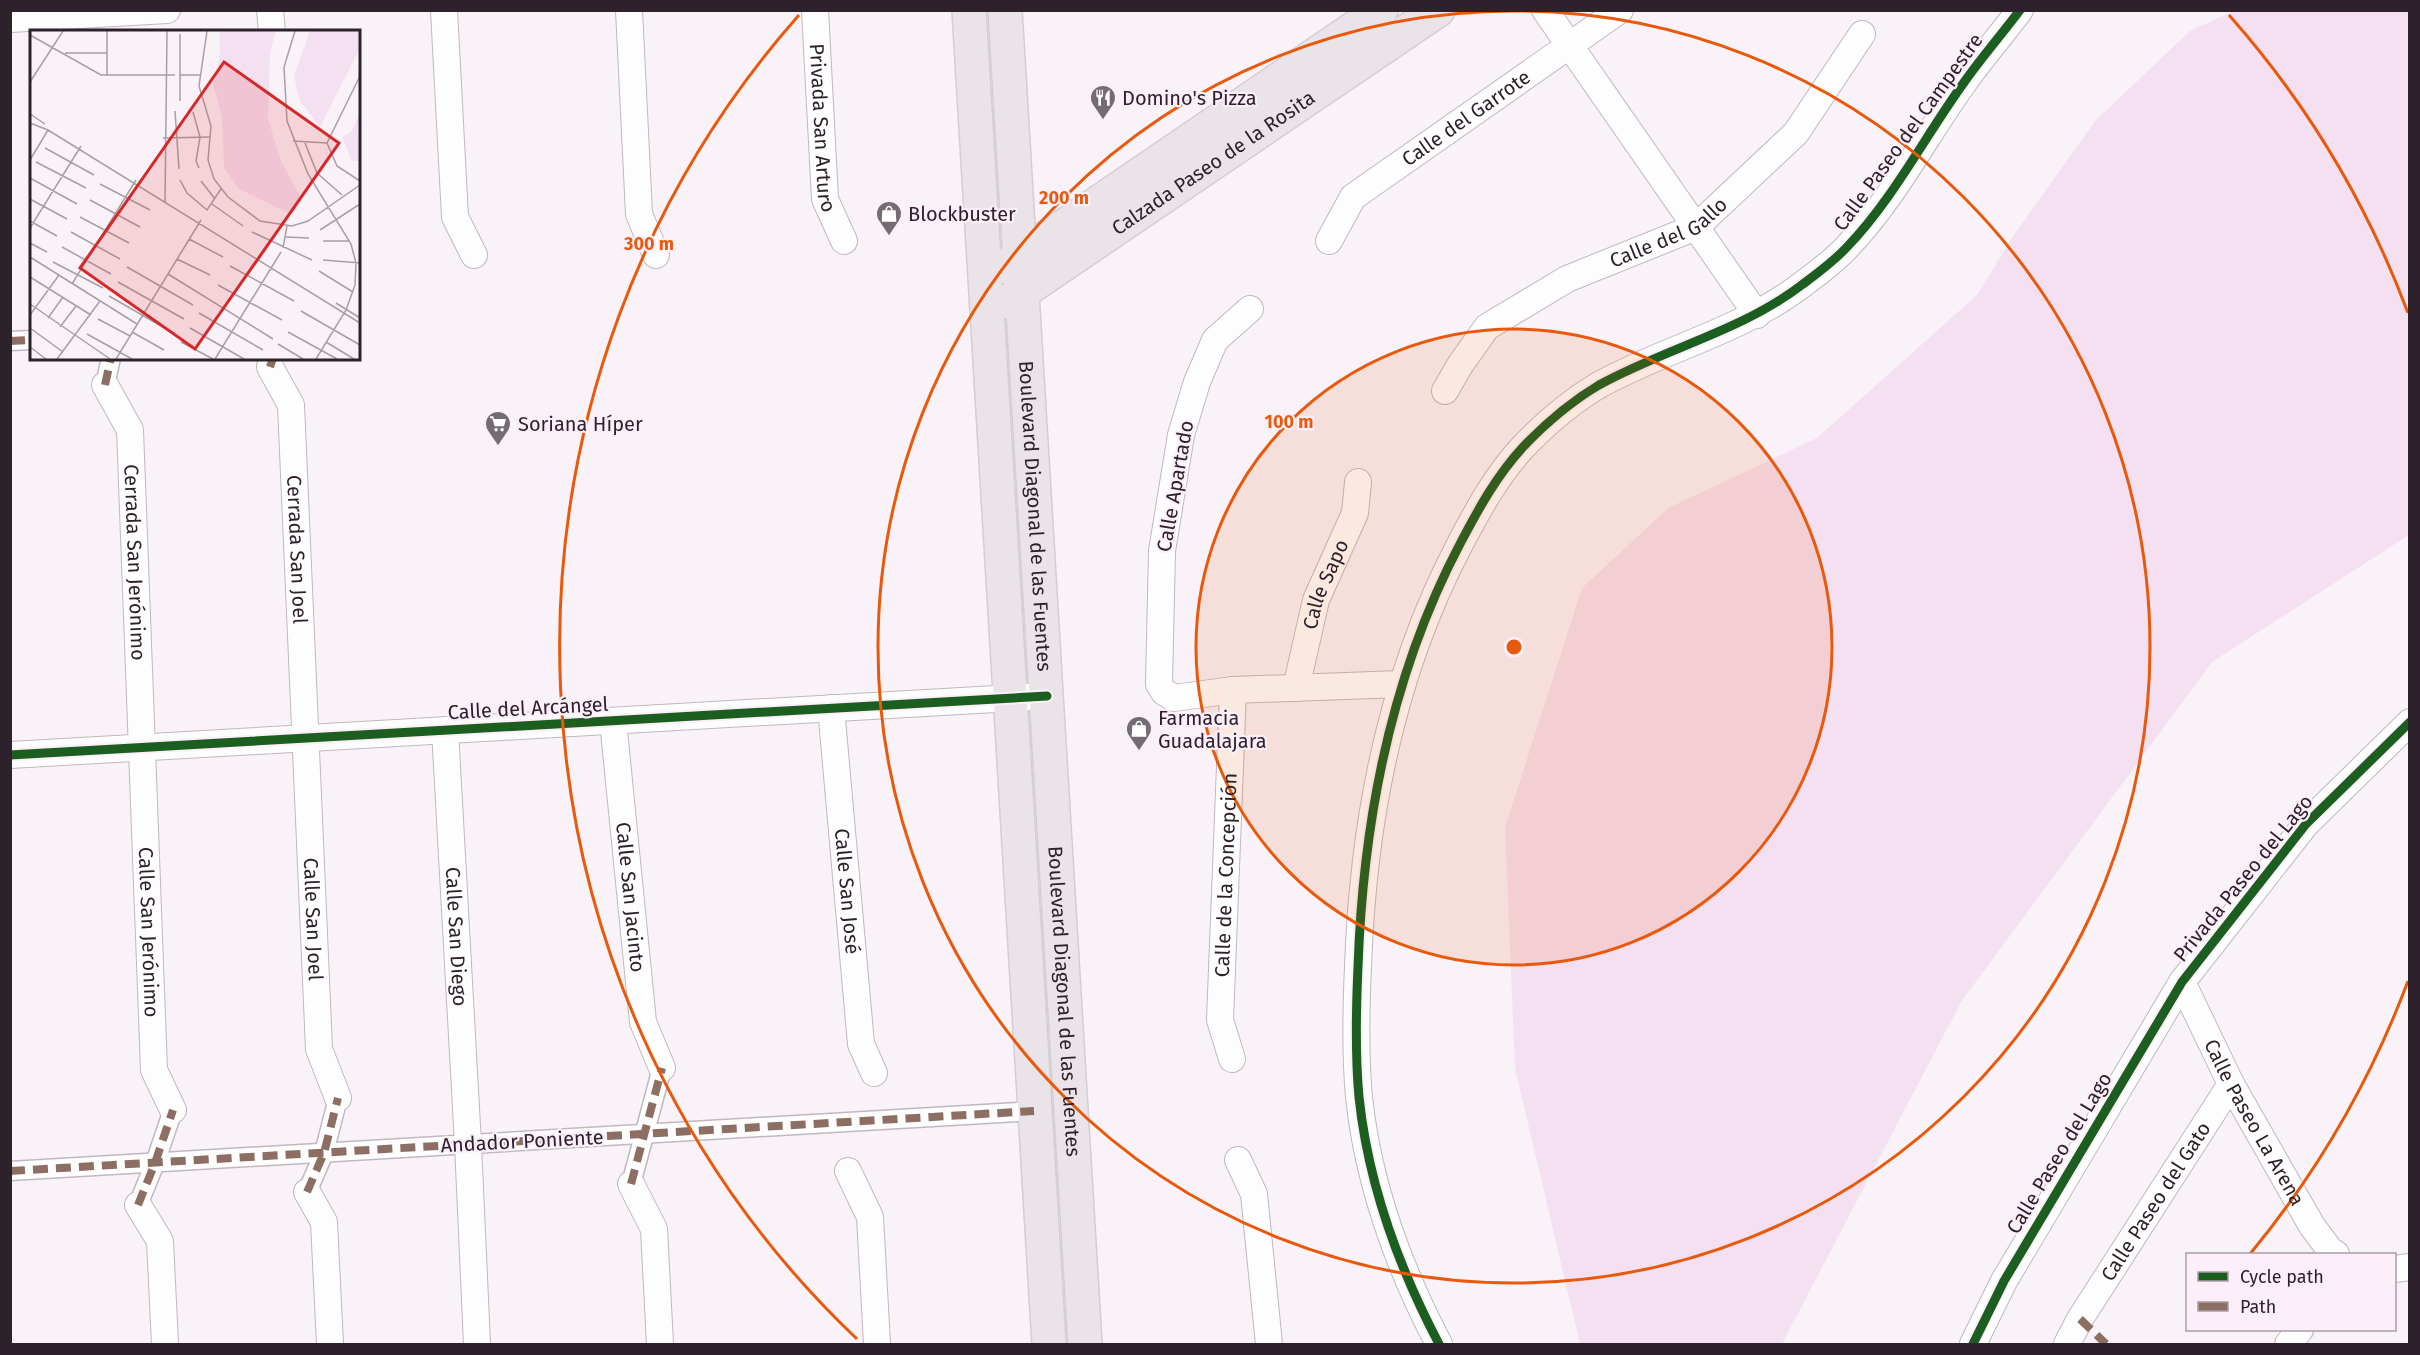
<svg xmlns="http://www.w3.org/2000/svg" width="2420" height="1355" viewBox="0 0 2420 1355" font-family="'Fira Sans',sans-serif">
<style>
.green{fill:#f5e0f1}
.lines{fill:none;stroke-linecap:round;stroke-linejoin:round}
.pedestrian-casing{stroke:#c1b8bf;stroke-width:21}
.minor-casing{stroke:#c1b8bf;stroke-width:28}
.primary-casing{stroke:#d3ced2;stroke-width:36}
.pedestrian{stroke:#fefdfe;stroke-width:18}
.minor{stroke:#fefdfe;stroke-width:26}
.primary{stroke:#eae4e9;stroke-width:33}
.quiet{stroke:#8d6e63;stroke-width:8;stroke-dasharray:15 8;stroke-linecap:butt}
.cycleway-casing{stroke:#fceffa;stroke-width:13}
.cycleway{stroke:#1b5e20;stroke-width:9}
.ring{fill:none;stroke:#e8590c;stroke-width:3}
.labels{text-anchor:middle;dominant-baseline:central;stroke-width:4.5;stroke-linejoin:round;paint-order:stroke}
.poi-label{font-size:20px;fill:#2d222b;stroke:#fceffa;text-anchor:start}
.street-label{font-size:20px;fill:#2d222b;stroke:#fceffa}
.inset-road{fill:none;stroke:#a79fa6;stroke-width:1.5}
.view{fill:#d62828;fill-opacity:0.15;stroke:#d62828;stroke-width:3}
.inset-edge{fill:none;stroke:#2d222b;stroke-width:3}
.centre{fill:#e8590c;stroke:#fceffa;stroke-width:3}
.ring-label{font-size:18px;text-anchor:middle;font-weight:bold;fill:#e8590c;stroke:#fceffa;stroke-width:4.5;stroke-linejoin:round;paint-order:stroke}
</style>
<rect width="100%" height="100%" fill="#f9f2f8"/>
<polygon class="green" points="2236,10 2409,11 2409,535 2212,662 1961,1002 1782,1344 1580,1344 1515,1068 1505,827 1582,588 1668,508 1817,438 1977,295 2012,238 2095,121 2190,31"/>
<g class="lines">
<defs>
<g id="pedestrian">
<polyline points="10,341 32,340"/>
<polyline points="105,385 111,358"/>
<polyline points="10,1171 1034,1111"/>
<polyline points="631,1184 662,1068"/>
<polyline points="307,1192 324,1153 338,1098"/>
<polyline points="138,1205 155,1163 173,1110"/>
</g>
<g id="minor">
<polyline points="270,10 272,32"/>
<polyline points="444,10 455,217 474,255"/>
<polyline points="629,10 639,214 656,255"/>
<path id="s1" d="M 815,10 L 825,199 L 844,241"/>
<polyline points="1545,10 1757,315"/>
<polyline points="10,19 167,10"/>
<path id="s2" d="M 1329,241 L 1353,197 L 1620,10"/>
<polyline points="1250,309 1215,340 1197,382 1181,435 1162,551 1159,684 1164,692 1174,698 1233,690 1401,684"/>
<path id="s3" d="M 270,367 L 291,405 L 319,1049 L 338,1098"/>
<path id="s4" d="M 105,385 L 130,430 L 154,1070 L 173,1110"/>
<path id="s5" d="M 1445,391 L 1460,365 L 1487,327 L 1567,279 L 1696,227 L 1796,133 L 1862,34"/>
<path id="s6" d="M 1296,688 L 1316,600 L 1355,513 L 1358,482"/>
<path id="s7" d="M 831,708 L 861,1044 L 874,1073"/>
<path id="s8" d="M 613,721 L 643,1022 L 662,1068"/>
<path id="s9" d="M 445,730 L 468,1144 L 477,1344"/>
<polyline points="10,755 1047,696"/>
<path id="s10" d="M 2182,982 L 2231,1084 L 2312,1226 L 2330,1250 L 2336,1254"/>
<path id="s11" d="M 1232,1059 L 1220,1020 L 1233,690"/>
<polyline points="1238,1160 1254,1194 1269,1344"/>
<polyline points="848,1171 870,1217 877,1344"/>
<polyline points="631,1184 654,1229 660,1344"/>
<polyline points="307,1192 324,1222 330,1344"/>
<polyline points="138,1205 160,1241 165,1344"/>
<polyline points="2394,1269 2410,1267"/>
<path d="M 1439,1344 C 1399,1268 1368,1183 1359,1097 C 1355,1054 1356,1010 1358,967 C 1363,820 1392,672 1461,542 C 1479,508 1497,475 1523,447 C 1545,424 1572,401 1599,385 C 1666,348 1742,331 1803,284 C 1818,273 1834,261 1847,247 C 1894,198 1925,136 1965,81 C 1982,57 2002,34 2020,10"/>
<polyline points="1973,1344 2004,1281 2182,982 2306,824 2410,722"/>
<path id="s12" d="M 2067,1344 L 2080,1319 L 2231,1084"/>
<polyline points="2288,1344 2300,1330"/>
</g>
<g id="primary">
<polyline points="969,10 1049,1344"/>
<path id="s13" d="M 1005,10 L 1085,1344"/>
<polyline points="1004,267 1381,10"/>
<path id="s14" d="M 1008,302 L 1438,10"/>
</g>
</defs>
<use href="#pedestrian" class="pedestrian-casing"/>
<use href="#minor" class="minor-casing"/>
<use href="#primary" class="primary-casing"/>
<use href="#pedestrian" class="pedestrian"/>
<use href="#minor" class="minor"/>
<use href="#primary" class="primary"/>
<g class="quiet">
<polyline points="10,341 32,340"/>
<polyline points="270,367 273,358"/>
<polyline points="105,385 111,358"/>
<polyline points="10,1171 1034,1111"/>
<polyline points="631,1184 662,1068"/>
<polyline points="307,1192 324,1153 338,1098"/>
<polyline points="138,1205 155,1163 173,1110"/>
<polyline points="2080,1319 2106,1344"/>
</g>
<defs>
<g id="cycleway">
<polyline points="10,755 1047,696"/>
<path d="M 1439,1344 C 1399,1268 1368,1183 1359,1097 C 1355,1054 1356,1010 1358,967 C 1363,820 1392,672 1461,542 C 1479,508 1497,475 1523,447 C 1545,424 1572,401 1599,385 C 1666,348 1742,331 1803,284 C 1818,273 1834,261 1847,247 C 1894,198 1925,136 1965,81 C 1982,57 2002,34 2020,10"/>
<polyline points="1973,1344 2004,1281 2182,982 2306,824 2410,722"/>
</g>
</defs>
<use href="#cycleway" class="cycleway-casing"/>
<use href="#cycleway" class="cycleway"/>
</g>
<circle cx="1514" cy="647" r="318" fill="#e8590c" fill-opacity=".12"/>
<g class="ring">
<circle cx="1514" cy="647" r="318"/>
<circle cx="1514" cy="647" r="636"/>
<path d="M2408 981A954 954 0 0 1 2250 1254M857 1339A954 954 0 0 1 799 15M2229 15A954 954 0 0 1 2408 313"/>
</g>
<defs>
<symbol id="restaurant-pin" viewBox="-11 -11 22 30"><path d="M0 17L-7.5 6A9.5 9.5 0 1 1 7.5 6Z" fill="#746b73" stroke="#fceffa"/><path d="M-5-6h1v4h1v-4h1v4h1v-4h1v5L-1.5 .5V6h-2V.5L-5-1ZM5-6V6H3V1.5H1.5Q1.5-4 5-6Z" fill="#fff"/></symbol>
<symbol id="shop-pin" viewBox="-11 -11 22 30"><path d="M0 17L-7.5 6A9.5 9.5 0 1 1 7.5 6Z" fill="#746b73" stroke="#fceffa"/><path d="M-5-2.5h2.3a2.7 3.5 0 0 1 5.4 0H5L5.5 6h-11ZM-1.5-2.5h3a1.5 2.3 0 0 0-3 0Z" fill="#fff"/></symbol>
<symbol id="supermarket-pin" viewBox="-11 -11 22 30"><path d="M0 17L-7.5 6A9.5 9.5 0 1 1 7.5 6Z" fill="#746b73" stroke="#fceffa"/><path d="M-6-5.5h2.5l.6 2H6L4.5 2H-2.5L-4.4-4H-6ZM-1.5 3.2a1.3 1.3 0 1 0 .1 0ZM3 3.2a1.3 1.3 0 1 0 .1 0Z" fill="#fff"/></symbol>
</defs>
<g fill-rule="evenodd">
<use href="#restaurant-pin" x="1088" y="83" width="30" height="40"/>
<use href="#shop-pin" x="874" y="199" width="30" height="40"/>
<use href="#supermarket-pin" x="483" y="409" width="30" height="40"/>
<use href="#shop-pin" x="1124" y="714" width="30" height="40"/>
</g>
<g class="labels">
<g class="poi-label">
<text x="1122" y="98">Domino's Pizza</text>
<text x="908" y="214">Blockbuster</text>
<text x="518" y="424">Soriana Híper</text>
<text x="1158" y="718">Farmacia<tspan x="1158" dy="23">Guadalajara</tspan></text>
</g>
<g class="street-label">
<text stroke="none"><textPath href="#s2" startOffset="188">Calle del Garrote</textPath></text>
<text stroke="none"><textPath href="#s1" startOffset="118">Privada San Arturo</textPath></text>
<text transform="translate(1908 132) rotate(-54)">Calle Paseo del Campestre</text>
<text stroke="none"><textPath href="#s14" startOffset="248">Calzada Paseo de la Rosita</textPath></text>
<text stroke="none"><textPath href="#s5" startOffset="282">Calle del Gallo</textPath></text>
<text transform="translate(1175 486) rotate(-80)">Calle Apartado</text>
<text stroke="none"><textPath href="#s13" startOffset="507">Boulevard Diagonal de las Fuentes</textPath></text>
<text stroke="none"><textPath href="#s3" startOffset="188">Cerrada San Joel</textPath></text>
<text stroke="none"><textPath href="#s4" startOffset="184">Cerrada San Jerónimo</textPath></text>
<text stroke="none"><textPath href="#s6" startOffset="108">Calle Sapo</textPath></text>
<text transform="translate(528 708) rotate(-3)">Calle del Arcángel</text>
<text stroke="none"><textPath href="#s11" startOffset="186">Calle de la Concepción</textPath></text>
<text transform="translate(2243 878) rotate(-51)">Privada Paseo del Lago</text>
<text stroke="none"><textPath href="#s7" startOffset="184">Calle San José</textPath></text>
<text stroke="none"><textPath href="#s8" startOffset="177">Calle San Jacinto</textPath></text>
<text stroke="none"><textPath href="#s3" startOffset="558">Calle San Joel</textPath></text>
<text stroke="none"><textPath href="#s4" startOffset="554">Calle San Jerónimo</textPath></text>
<text stroke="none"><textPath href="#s9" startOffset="207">Calle San Diego</textPath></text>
<text stroke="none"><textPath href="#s13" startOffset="993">Boulevard Diagonal de las Fuentes</textPath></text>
<text stroke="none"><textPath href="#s10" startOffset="158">Calle Paseo La Arena</textPath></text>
<text transform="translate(522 1141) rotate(-3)">Andador Poniente</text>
<text transform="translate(2059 1153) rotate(-59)">Calle Paseo del Lago</text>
<text stroke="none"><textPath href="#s12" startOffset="168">Calle Paseo del Gato</textPath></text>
</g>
</g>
<g transform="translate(30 30)">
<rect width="330" height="330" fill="#f9f2f8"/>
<path d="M 189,1 L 246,1 L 240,22 L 238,89 L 251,131 L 272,170 L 262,185 L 209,159 L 194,138 L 192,87 L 183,54 L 190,24 ZM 280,1 L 330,1 L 330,18 L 290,97 L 270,71 L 264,46 ZM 330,83 L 330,131 L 322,131 L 312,107 L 321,102 Z" fill="#f5e0f1"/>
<path class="inset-road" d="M 77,1 L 77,45M 177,1 L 169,56 L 181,96 L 178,130 L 184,149 L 198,167 L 230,191 L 262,196 L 278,191 L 330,155M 265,1 L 254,37 L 257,91 L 278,144 L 321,214 L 326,233 L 325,255 L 316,280 L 286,329M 150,4 L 150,71M 0,5 L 71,45 L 145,45M 35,23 L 77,23M 150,45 L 170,45M 0,52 L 33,1M 145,81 L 149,139M 163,82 L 170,107 L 166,131 L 169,138M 0,84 L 15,94M 0,93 L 18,100 L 330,293M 133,108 L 181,107M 263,111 L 297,113 L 330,46M 275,113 L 287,143 L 312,165M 297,113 L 307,136 L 330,151M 15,118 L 64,145M 0,130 L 18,100M 6,132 L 56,158M 0,148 L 47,174M 150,150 L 157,163 L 177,180 L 191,159M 171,151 L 185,169M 70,154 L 120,180M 0,169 L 37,189M 60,170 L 110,197M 135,173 L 137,1M 182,174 L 213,196M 50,187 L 99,213M 0,191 L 27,206M 0,198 L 51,116M 290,200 L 330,174M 41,202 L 90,229M 222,202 L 282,230M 256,207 L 279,208M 159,209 L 193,227M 293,211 L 319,211M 0,213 L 17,222M 32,217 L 81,244M 253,218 L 257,196M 0,227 L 107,294M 147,229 L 180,245M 293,230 L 330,233M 23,232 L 73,258M 200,236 L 264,271M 97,237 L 163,275M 289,241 L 323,262M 138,244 L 243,309M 0,247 L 61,285M 88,252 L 154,289M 42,254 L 106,150M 188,255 L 252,290M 79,266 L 145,304M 306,273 L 330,288M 0,274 L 80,329M 271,281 L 330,315M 169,283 L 233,320M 0,285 L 29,245M 18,288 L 33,267M 68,289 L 100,306M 30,297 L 46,276M 0,298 L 33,322M 160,298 L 214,329M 102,302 L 134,320M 258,302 L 307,329M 57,304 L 102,329M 151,312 L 183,329M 296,312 L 324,329M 248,314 L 273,329M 0,317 L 16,329M 27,329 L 70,271M 86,329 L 171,190M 185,329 L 251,222"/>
<path class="view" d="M 194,32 L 309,113 L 165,319 L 50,238 Z"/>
<rect width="330" height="330" class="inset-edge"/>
</g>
<circle cx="1514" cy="647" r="9" class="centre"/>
<g class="ring-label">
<text x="1064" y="204">200 m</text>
<text x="649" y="250">300 m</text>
<text x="1289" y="428">100 m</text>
</g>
<rect width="2420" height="1355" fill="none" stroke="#2d222b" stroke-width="24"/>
<rect x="2186" y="1253" width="210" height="78" fill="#fceffa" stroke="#a99da7" stroke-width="1.5"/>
<rect x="2198" y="1272" width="30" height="9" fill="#1b5e20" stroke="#a99da7" stroke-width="1.5"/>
<text x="2240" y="1283" font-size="18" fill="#2d222b">Cycle path</text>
<rect x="2198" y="1302" width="30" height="9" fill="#8d6e63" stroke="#a99da7" stroke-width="1.5"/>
<text x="2240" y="1313" font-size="18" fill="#2d222b">Path</text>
</svg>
